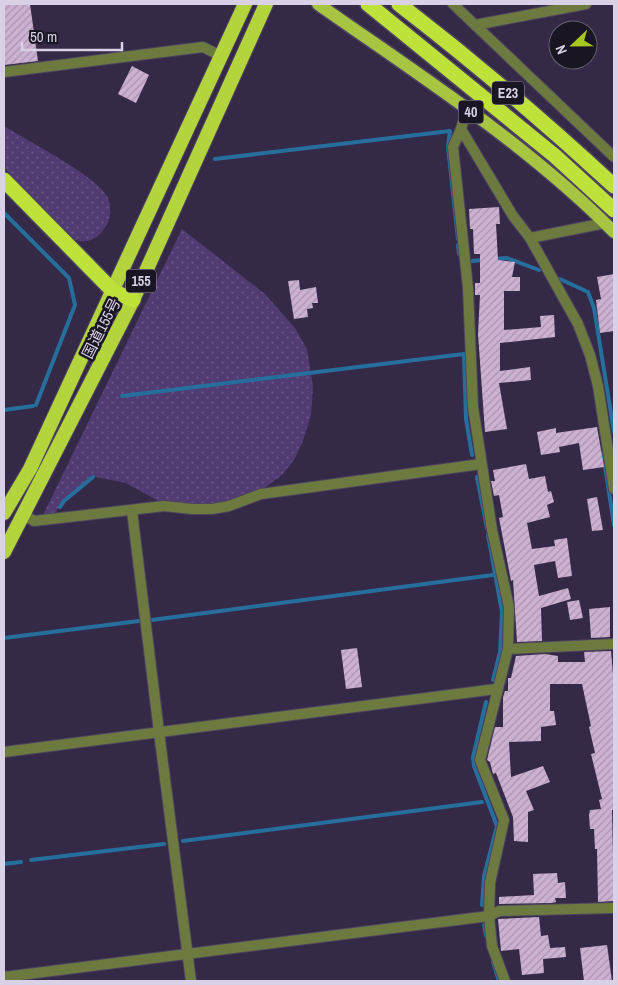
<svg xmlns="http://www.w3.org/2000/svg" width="618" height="985" viewBox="0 0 618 985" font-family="'Archivo Narrow','Noto Sans JP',sans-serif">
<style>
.grass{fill:url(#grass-dots)}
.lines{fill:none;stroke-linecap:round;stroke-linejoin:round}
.stream{stroke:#266f9d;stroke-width:4}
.building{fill:url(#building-hatch)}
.minor-casing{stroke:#4e4460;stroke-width:12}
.tertiary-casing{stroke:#4e4460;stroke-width:12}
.primary-casing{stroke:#4e4460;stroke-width:15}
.trunk-casing{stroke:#4e4460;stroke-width:16}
.motorway-casing{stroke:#4e4460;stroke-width:18}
.minor{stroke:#6c7a40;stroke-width:10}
.tertiary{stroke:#6c7a40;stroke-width:10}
.primary{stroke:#a8c541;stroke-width:12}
.trunk{stroke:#b4d43e;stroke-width:14}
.motorway{stroke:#bfe23b;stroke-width:15}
.labels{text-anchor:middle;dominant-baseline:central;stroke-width:5;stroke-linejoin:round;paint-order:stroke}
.shield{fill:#1a1522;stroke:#a099ab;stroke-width:1}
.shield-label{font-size:14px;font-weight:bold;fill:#d9d2e6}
.street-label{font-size:15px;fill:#d9d2e6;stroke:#1a1522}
</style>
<defs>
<pattern id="grass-dots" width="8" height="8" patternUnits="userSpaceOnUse" patternTransform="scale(1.25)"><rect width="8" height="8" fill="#513b73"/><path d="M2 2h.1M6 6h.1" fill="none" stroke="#695687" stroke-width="1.8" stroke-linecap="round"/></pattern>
<pattern id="building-hatch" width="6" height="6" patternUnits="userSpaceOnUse" patternTransform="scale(1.25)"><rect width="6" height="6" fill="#ccb1d2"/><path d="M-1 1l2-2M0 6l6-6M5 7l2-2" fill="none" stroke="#a994af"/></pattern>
</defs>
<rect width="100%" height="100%" fill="#342947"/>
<g class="grass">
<path d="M 4,126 C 26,140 99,177 108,198 C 113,211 110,224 100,234 C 91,242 83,243 73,239 L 4,168 Z"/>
<polygon points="182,229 265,294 295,328 307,349 313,387 311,415 303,441 294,460 282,475 263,489 222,504 162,503 126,483 91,476 62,501 54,515 43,515"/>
</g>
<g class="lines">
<g class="stream">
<polyline points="215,159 450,131 448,147 458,239"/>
<polyline points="4,213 69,278 75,305 36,405"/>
<polyline points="458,245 459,254"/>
<polyline points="493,259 507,258 539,270"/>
<polyline points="471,261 484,260"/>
<polyline points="560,279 588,292 594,308 614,432"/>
<polyline points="122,396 464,354 466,419 472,455"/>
<polyline points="4,410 33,406"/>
<polyline points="603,453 614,525"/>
<polyline points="477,477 487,528"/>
<polyline points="60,507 64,501 93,477"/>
<polyline points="488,535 502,612 500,652 493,680"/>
<polyline points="152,620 493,575"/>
<polyline points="4,638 139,621"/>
<polyline points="183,841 482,802"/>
<polyline points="31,860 164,844"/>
<polyline points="4,864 21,862"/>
<polyline points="482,905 484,876 497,826 474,766 473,757 486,702"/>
<polyline points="484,925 486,936"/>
<polyline points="493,962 499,981"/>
</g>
</g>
<g class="building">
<polygon points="4,4 30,4 38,61 4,65"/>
<polygon points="132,66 149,75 136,103 118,94"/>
<polygon points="499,207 500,224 496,224 498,260 515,262 512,277 520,277 520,291 504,291 504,330 541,327 540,316 554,315 555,337 500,343 500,371 530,367 531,380 499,383 507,429 485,432 478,334 480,295 475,295 475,283 480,283 480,254 474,254 473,229 470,229 469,209"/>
<polygon points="614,274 614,331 600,333 596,300 601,299 597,277"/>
<polygon points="299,280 300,290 316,287 318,303 312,303 313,308 307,309 308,317 294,319 288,281"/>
<polygon points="597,427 604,467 583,470 579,443 559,447 560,452 541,455 537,432 556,428 556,433"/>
<polygon points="526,464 529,479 545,476 548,492 551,491 554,502 547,505 550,517 527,523 532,549 555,546 554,540 567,538 572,576 558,578 555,561 534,565 539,596 568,588 571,599 541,608 542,641 517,642 513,580 511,581 499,518 503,517 499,495 494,496 491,481 495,481 493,470"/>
<polygon points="597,497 603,530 592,531 587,499"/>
<polygon points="579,600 583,618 570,620 567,602"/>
<polygon points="610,607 610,637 591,638 589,609"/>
<polygon points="357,648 362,687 346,689 341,650"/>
<polygon points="611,651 614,686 614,810 612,810 614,901 598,902 597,849 595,849 594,829 590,829 589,815 590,810 601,809 599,800 602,799 591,754 595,753 589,727 591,726 582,684 550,684 550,711 554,711 556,725 541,727 541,741 509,742 511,777 543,766 550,782 526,791 534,810 528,812 528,842 514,841 513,817 496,773 493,774 490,762 487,760 495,727 503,727 503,697 505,691 508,691 508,678 511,678 516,656 545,654 558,656 558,662 585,662 584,652"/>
<polygon points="557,873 558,883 565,882 566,898 555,898 556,902 552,903 499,904 499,897 534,895 533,874"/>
<polygon points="539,917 541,936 548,935 550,948 565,947 566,957 543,959 544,973 522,975 519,949 501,951 498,919"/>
<polygon points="607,945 612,981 584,981 580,948"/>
</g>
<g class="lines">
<defs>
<g id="minor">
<polyline points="453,4 614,157"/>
<polyline points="475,25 586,4"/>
<polyline points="4,72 203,47 221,56"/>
<polyline points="467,109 461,129 513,216 530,238 578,324 590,355 598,386 614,489"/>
<polyline points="461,129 453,147 468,288 473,407 492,530 509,607 508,649 480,760 504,820 490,883 489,916 492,946 505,981"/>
<polyline points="530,238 605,223"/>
<polyline points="132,511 159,732"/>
<polyline points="24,515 34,521 164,506 192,509 212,509 229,506 261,494 481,464"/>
<polyline points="508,649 614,644"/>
<polyline points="4,752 496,689"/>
<polyline points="4,977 489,916 499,911 614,908"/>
</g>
<polyline id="tertiary" points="159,732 191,981"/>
<path id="primary" d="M 318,4 C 419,75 527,144 614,232"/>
<g id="trunk">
<polyline points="4,513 30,469 245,4"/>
<polyline points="4,552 133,300 266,4"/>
</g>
<g id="motorway">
<polyline points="368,4 555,156 614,210"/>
<path d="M 399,4 C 473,61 545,122 614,186"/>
<polyline points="4,180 113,291 133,300"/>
</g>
</defs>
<use href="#minor" class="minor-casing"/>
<use href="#tertiary" class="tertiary-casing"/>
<use href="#primary" class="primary-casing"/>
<use href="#trunk" class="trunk-casing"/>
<use href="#motorway" class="motorway-casing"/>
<use href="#minor" class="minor"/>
<use href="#tertiary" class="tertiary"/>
<use href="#primary" class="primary"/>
<use href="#trunk" class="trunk"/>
<use href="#motorway" class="motorway"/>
</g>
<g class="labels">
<g class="shield">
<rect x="492" y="81.5" width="32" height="23" rx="4"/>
<rect x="458.5" y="100.5" width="25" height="23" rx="4"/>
<rect x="126" y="269.5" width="30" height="23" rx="4"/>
</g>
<g class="shield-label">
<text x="508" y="93">E23</text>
<text x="471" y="112">40</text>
<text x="141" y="281">155</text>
</g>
<g class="street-label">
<text transform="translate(101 328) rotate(-63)">国道155号</text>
</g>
</g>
<rect width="618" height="985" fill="none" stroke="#d9d2e6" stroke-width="10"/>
<g transform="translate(573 45) rotate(248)"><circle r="24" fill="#1a1522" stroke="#666170"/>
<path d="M0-4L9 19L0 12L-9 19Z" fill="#a7c71e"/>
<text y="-8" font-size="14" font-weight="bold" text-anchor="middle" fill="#d9d2e6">N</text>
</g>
<path d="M22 42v8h100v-8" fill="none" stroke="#d9d2e6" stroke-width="2.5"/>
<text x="30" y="42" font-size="15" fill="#d9d2e6" stroke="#1a1522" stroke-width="4" paint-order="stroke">50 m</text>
</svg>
